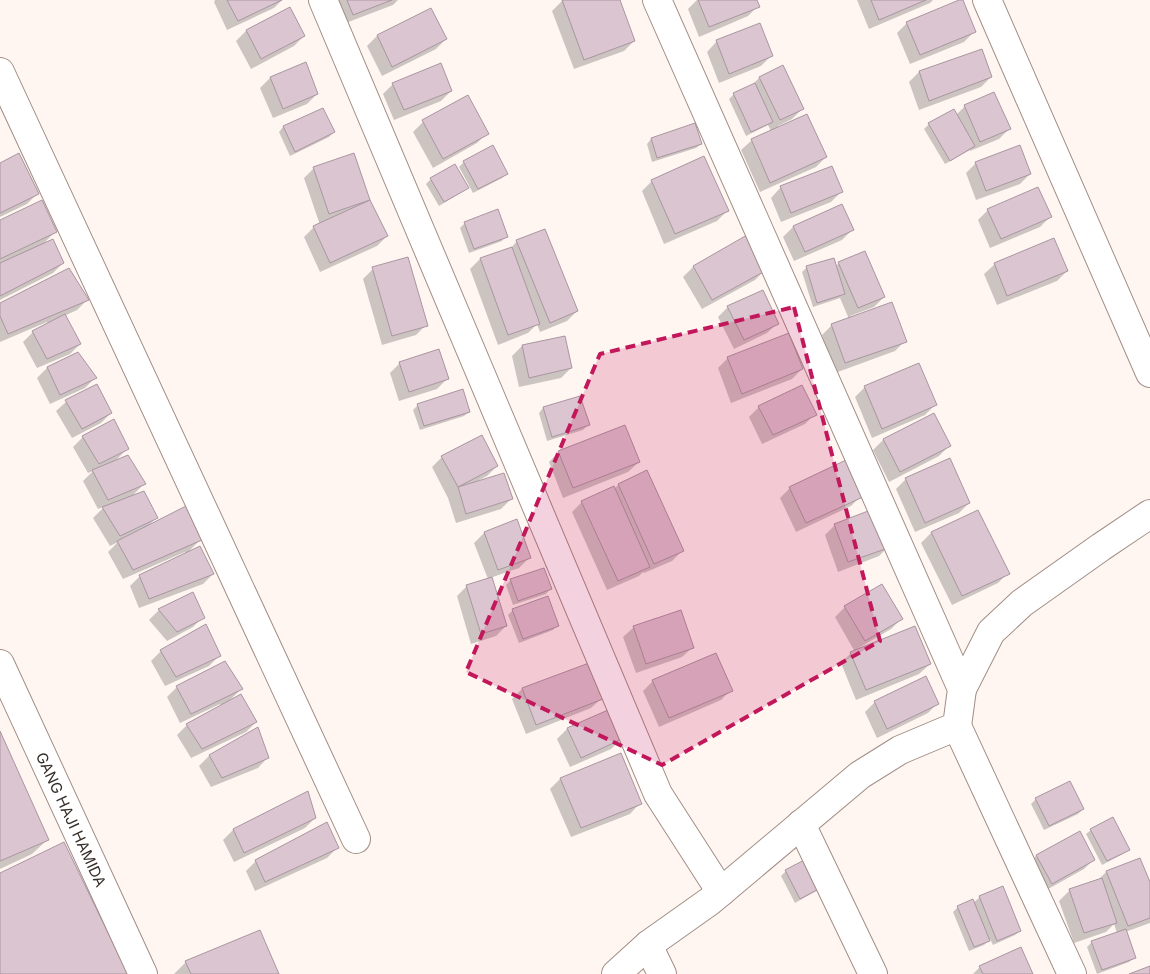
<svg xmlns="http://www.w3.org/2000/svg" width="1150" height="974" viewBox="0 0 1150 974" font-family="Inter,sans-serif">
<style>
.shadow{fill:#0003}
.building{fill:#dac5d0;stroke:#a996a0}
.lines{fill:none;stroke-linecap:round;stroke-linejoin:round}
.minor-casing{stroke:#a18e85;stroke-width:30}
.minor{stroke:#fff;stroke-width:28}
.marked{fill:#c2185b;fill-opacity:0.2;stroke:#c2185b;stroke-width:4;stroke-dasharray:10 6;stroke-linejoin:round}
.labels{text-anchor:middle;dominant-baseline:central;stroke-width:4.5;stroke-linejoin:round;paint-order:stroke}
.street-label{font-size:15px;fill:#362e2a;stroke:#fff}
</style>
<rect width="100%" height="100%" fill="#fff6f2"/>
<g class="shadow">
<polygon points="215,0 282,0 274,8 227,30 214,2"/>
<polygon points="333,0 398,0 393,5 343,24"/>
<polygon points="565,0 618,0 634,41 624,51 574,69 552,11 562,1"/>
<polygon points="697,0 756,0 758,6 748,16 699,37 688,9"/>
<polygon points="857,0 933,0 930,3 869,29"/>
<polygon points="290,9 304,36 294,46 251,69 236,41 246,31"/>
<polygon points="907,23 974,32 964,42 910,64 897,33"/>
<polygon points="377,36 446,39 436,49 382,76 367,46"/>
<polygon points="717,41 771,56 761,66 719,83 707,52"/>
<polygon points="981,50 991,77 981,87 919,110 909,82 919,72"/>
<polygon points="783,67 802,109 792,119 778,126 779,128 826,157 816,167 760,192 741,150 752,140 771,131 768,125 746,136 729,99 734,94 751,86 759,78"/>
<polygon points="270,78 317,94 307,104 273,118 260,88"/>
<polygon points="393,84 451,91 441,101 394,120 383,94"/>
<polygon points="467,97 487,133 477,143 433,168 413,132 423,122"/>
<polygon points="965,106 1009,129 999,139 970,151 970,150 945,164 924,129 929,124 956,115"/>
<polygon points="323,109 334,132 329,137 290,156 279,132 283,127"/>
<polygon points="651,139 701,144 696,148 652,162 647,144"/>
<polygon points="464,162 506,174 502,178 473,193 459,167"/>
<polygon points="976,163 1030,174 1020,184 976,200 966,173"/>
<polygon points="0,164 37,194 27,204 0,217"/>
<polygon points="314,168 369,200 387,236 377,246 320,272 304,237 314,227 320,225 304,178"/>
<polygon points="431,179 467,188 462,192 439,206 426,184"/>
<polygon points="652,181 727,211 717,221 664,244 642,191"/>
<polygon points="781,187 841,192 831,202 781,222 771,198"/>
<polygon points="841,206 852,230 842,240 794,261 783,237 793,227"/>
<polygon points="988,210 1050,217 1040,227 990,248 978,220"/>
<polygon points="0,222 55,232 42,245 63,263 53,273 0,300"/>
<polygon points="465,223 506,236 502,241 469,253 460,228"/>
<polygon points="517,241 577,311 567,321 540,332 537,324 528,333 498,345 470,269 480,259 510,249"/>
<polygon points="839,263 884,297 874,307 850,316 851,318 905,341 895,351 835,373 822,335 832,325 849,319 840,298 813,307 802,272 807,267 836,266"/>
<polygon points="995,264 1067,271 1057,281 997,305 984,274"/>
<polygon points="693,267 765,270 755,280 702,309 683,277"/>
<polygon points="373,269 426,325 416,335 382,345 363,279"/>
<polygon points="87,300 77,310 64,316 80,344 70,354 37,368 23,342 33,332 48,324 47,322 0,342 0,305"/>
<polygon points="728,307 778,323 767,333 734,349 718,317"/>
<polygon points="522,346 571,368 561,378 519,387 512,356"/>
<polygon points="78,353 95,378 85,388 50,404 37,378 47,368"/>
<polygon points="728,358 802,369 792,379 731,403 718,368"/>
<polygon points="400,363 447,379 437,389 399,401 390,373"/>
<polygon points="865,387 935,405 925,415 872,438 855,397"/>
<polygon points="66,402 111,413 101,423 72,438 56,411"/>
<polygon points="418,405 469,412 464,416 420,430 413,410"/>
<polygon points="759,407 815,414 805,424 762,444 749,417"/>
<polygon points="543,408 588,425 583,430 547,441 539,413"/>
<polygon points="934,415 949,446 939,456 889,482 873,450 883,440"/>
<polygon points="83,437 128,448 114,462 145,483 131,497 156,518 148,526 200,540 187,553 213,574 203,584 139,608 130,586 140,576 186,554 185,552 123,579 108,552 118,542 110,546 93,518 105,506 98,509 83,481 93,471 88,473 73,447"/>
<polygon points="559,452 639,462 628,472 563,498 549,462"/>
<polygon points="442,457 497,466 487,476 477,481 478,482 511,499 501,509 456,523 448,498 432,467"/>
<polygon points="647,472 682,551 672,561 644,573 643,572 639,576 607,590 572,512 582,502 614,489 618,485"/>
<polygon points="906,479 969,503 959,513 915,532 896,489"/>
<polygon points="790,488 861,496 851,506 796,532 780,498"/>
<polygon points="978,511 1008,573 998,583 952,605 921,543 931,533"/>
<polygon points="835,525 889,546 879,556 838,572 825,535"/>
<polygon points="484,533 529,558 519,568 490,578 506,626 496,636 471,644 457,596 467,586 488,579 474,543"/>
<polygon points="511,580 550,589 546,594 513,605 506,585"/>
<polygon points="845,607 901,619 891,629 857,649 858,651 930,664 919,674 856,700 841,663 851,653 855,652 835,617"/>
<polygon points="159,610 203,617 193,627 167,641 149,620"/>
<polygon points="513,610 558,625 553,630 519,643 508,615"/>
<polygon points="634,627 693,647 682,657 636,673 623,637"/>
<polygon points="161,651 219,656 209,666 165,686 151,661"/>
<polygon points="224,662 241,689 229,701 256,722 246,732 191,758 177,735 187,725 221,706 220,704 180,723 167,697 177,687"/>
<polygon points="589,664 602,698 591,708 526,734 512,699 522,689"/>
<polygon points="653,681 731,690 721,700 659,727 643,691"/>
<polygon points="875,702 938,703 928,713 877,738 865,712"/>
<polygon points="608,711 621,739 611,749 570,767 557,739 567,729"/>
<polygon points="258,729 268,757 258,768 211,787 199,766 209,756"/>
<polygon points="0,734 47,840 32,854 0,869"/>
<polygon points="620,755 640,803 630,814 571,837 550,789 560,779"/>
<polygon points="1036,799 1083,809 1078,814 1044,830 1031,804"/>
<polygon points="315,818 305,828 234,862 223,840 233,830"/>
<polygon points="1091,830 1128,849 1123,854 1102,865 1086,834"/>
<polygon points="1079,833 1094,859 1084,869 1041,893 1026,866 1036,856"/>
<polygon points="337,848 327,858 255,891 246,871 256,861"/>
<polygon points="1140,859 1150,885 1150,923 1125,932 1134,958 1129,962 1097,974 1087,947 1092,942 1117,933 1114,924 1106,932 1074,943 1059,901 1070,890 1097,881 1106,872"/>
<polygon points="786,871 820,889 795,903 781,876"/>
<polygon points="980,897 1020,931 1015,935 993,945 990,939 984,945 969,951 953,912 958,907 973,903"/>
<polygon points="186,962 277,974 174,974"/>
<polygon points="980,967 1032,974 973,974"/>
</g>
<g class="building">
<polygon points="227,0 282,0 238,21"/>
<polygon points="347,0 392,0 353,15"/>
<polygon points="562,0 620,0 635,41 584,60"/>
<polygon points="698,0 757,0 760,7 709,27"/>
<polygon points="871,0 926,0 879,20"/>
<polygon points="959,0 963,0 976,32 920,55 906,22"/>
<polygon points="290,7 305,36 261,59 246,30"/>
<polygon points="431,8 447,39 392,67 377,35"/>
<polygon points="760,23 773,56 729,74 716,40"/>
<polygon points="982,49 992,77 929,101 919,71"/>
<polygon points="306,62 318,94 283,109 270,77"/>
<polygon points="441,63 452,91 404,110 392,83"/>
<polygon points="783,65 804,109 780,120 759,77"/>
<polygon points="755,83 773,122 751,132 733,93"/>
<polygon points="994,92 1011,129 980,142 964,105"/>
<polygon points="468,95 489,134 443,159 422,120"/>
<polygon points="323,108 335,132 295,152 283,126"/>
<polygon points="954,109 975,146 950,161 928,123"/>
<polygon points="807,114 827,157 770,183 751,139"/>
<polygon points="695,123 702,144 657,158 651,138"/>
<polygon points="493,145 508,174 478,189 463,161"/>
<polygon points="1020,145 1031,174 986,191 975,162"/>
<polygon points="19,153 39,194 0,213 0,163"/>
<polygon points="354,153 370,200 329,214 313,167"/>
<polygon points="704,156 729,211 675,234 651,180"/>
<polygon points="455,164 469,188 444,202 430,178"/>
<polygon points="832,166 843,192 791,213 780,186"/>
<polygon points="1038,187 1052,217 1001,239 987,209"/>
<polygon points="42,200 57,232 0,259 0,220"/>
<polygon points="370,200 388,236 330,263 313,226"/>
<polygon points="842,204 854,230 805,252 793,226"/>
<polygon points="498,209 508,237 474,249 464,222"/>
<polygon points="545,229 578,311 550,323 516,240"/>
<polygon points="747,235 767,270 712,300 693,266"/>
<polygon points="1054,238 1068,271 1007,296 994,263"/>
<polygon points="53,239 64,263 0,296 0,263"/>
<polygon points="512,247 540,324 508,335 480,258"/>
<polygon points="865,251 885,297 858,308 838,262"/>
<polygon points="408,257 428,326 392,336 372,267"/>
<polygon points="834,258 845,294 817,303 806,266"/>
<polygon points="69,268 89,300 8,334 0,316 0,303"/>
<polygon points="763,290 779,324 744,340 727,306"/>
<polygon points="892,302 907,342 845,363 831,324"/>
<polygon points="65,314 81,344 47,359 32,331"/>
<polygon points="789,333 803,369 742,394 727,357"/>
<polygon points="565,336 572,368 529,378 522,345"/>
<polygon points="439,349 449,379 409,392 399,362"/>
<polygon points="78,352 97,378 60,395 47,367"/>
<polygon points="919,363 937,405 882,429 864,386"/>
<polygon points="97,384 112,413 82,429 65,400"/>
<polygon points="802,385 817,415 773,435 758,406"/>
<polygon points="463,389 470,412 424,426 417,404"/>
<polygon points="580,396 590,425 552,437 543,407"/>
<polygon points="934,413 951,446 900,472 883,439"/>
<polygon points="114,419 129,449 99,464 82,436"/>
<polygon points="625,425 640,462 573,488 558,451"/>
<polygon points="482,435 498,466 458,487 441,456"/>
<polygon points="128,455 146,484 108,500 92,470"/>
<polygon points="950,458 970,503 925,523 905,478"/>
<polygon points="846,460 863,497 806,523 789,487"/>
<polygon points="647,470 684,551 654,564 618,484"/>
<polygon points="504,473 513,499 466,514 458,487"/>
<polygon points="614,486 650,567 618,581 581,501"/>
<polygon points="144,491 158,518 120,536 102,507"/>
<polygon points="188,505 202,540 133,570 117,541"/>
<polygon points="876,508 891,547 848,562 834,524"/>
<polygon points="978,510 1010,574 962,596 931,532"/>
<polygon points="517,519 531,558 498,570 484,532"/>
<polygon points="200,546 214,574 149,599 139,575"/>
<polygon points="544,568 552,589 518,601 510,579"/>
<polygon points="492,577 507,626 481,634 466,585"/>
<polygon points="882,584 903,619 865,641 844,606"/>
<polygon points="193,592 205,618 177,632 158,609"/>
<polygon points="548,596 559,626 523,639 512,609"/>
<polygon points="681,610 694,648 646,664 633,626"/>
<polygon points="206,624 221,656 176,677 160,650"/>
<polygon points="915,626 931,664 866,690 850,652"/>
<polygon points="716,653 733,691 669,718 652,680"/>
<polygon points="225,661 243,689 191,714 176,686"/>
<polygon points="589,663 603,699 536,725 522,688"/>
<polygon points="926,676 939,704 887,729 874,701"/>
<polygon points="241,694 257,722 202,749 186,724"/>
<polygon points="608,710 622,739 581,758 567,728"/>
<polygon points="258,727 269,758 222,778 209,755"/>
<polygon points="0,731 49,840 0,861"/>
<polygon points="621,753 642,804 581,828 560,778"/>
<polygon points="1070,781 1084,809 1049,826 1035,798"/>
<polygon points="308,791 316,818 244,853 233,829"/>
<polygon points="1113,817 1130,850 1107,861 1090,829"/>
<polygon points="327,822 339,848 265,882 255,860"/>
<polygon points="1080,831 1095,860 1052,884 1036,855"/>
<polygon points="64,842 128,974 0,974 0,873"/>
<polygon points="812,856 826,885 800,899 785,870"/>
<polygon points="1140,858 1150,882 1150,918 1128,926 1106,871"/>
<polygon points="1102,878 1117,923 1084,933 1069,889"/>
<polygon points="1003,886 1021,931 997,941 979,896"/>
<polygon points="973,899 990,941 974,947 957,906"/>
<polygon points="1126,929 1136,958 1102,970 1091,941"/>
<polygon points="260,930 279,974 191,974 185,961"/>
<polygon points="1021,947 1033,974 983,974 979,966"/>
<polygon points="1150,966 1150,974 1129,974"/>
</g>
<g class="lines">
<defs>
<g id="minor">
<polyline points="323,0 658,794 721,892"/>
<polyline points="987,0 1150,373"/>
<polyline points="0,72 356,839"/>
<path id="s1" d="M 0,664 L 143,974"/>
<polyline points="962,689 991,632 1022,603 1101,547 1150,514"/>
<polyline points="957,726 1072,974"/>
<polyline points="801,824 873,974"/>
<polyline points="648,945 662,974"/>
<polyline points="616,974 648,945 710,901 860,775 900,750 957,726 962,689 657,0"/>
</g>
</defs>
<use href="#minor" class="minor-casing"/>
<use href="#minor" class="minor"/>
</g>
<path class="marked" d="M 794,307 L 880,641 L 662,765 L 466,672 L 600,354 Z"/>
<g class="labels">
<g class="street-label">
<text stroke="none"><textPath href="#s1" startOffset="171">GANG HAJI HAMIDA</textPath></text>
</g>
</g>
</svg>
